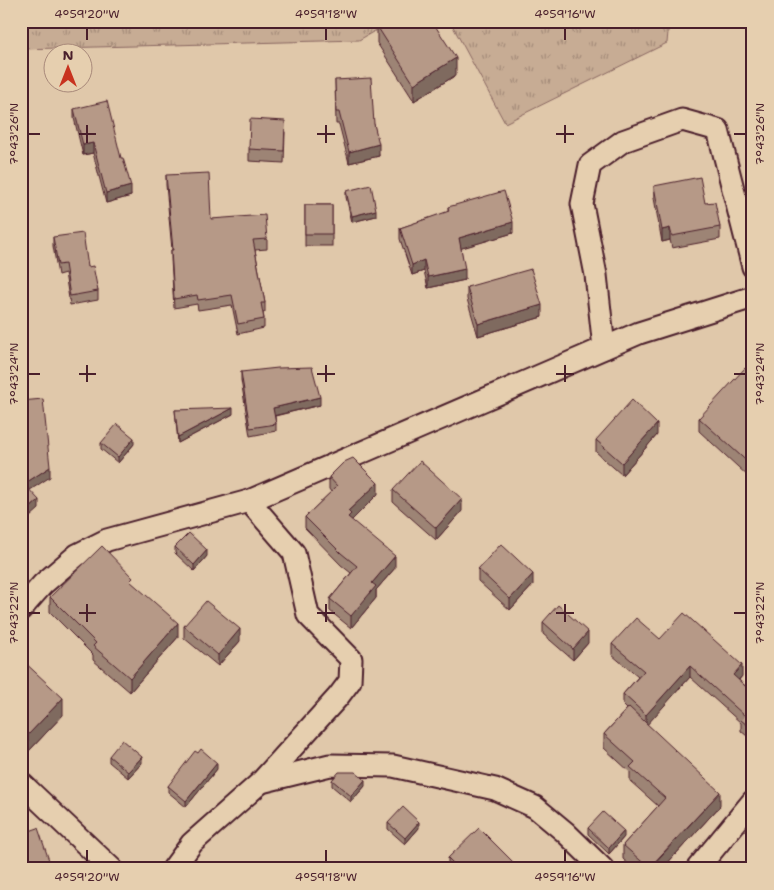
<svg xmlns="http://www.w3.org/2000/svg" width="774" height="890" viewBox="0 0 774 890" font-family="'Shantell Sans',sans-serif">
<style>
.grass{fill:url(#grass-tufts);stroke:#886660}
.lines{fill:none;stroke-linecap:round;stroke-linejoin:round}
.street-casing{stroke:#4a1f2b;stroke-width:25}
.street{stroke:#e6cfaf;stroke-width:21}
.wall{fill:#9d8474;stroke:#4a1f2b}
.shaded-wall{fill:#7f6b5e;stroke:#4a1f2b}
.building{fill:#b69987;stroke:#4a1f2b}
.ticks{fill:none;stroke:#4a1f2b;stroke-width:2}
.neatline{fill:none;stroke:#4a1f2b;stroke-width:2}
.ticks-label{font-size:12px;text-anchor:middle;fill:#4a1f2b}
</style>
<defs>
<pattern id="grass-tufts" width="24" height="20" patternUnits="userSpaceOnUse" patternTransform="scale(1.25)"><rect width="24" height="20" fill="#c7ac94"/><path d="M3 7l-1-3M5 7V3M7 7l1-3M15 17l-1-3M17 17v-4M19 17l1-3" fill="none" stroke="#a48b79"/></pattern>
</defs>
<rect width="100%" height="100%" fill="#e0c8aa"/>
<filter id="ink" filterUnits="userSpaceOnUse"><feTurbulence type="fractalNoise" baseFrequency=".02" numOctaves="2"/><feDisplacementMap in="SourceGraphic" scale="10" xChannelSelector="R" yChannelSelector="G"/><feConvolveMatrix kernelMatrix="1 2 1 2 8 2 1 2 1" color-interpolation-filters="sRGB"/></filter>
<g filter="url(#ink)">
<g class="grass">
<polygon points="21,21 392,21 359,40 21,49"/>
<polygon points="450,21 669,21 667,43 505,123"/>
</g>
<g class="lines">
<defs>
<g id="street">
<polyline points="604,348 596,275 582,204 590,165 623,141 682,120 718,130 753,267"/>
<polyline points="21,609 43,584 77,555 107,540 249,501 639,333 753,297"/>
<polyline points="261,782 330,765 393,766 495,789 535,807 565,832 603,869"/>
<polyline points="21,783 112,869"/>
<polyline points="173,869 192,843 261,782 338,697 350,681 351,659 308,615 294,553 249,501"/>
<polyline points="697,869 753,801"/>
</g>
</defs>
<use href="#street" class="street-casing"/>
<use href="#street" class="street"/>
</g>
<g class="wall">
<polygon points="377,21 456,75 414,101 377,43"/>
<polygon points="335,80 374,124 379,156 349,163 339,124 336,124"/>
<polygon points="74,109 121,158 131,196 106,203 93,153 83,155 74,118"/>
<polygon points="285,132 284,163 249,161 249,149"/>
<polygon points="166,175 211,219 267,239 267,249 255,250 265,303 265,312 263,312 264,319 264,328 238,334 232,305 198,310 197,304 174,308 171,259 171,250 172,250 166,185"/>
<polygon points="654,186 705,203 720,227 720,239 672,248 670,240 662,242 654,198"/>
<polygon points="346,191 376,216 352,222 346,197"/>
<rect x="305" y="205" width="27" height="41"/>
<polygon points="448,207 513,233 461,248 465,280 428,288 424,271 412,275 400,239 400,228 448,212"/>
<polygon points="53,237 88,267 98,291 98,300 70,305 65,273 58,275 53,246"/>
<polygon points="467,287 542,317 478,336 467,299"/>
<polygon points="241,372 320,405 275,416 276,424 276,431 250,436 241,380"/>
<polygon points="753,375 753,484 750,482 750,478 699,431 699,418"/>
<polygon points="175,410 233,414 178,443"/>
<polygon points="657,435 622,475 596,452 596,440"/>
<polygon points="101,443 134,444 118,463 101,449"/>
<polygon points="329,477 378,494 351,520 395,568 376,590 376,598 351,628 330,611 330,599 351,573 341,565 305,528 305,517 331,492 329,489"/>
<polygon points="393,490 462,511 436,540 393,502"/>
<polygon points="175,547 207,556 194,571 175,553"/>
<polygon points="478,569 533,585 510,610 478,581"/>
<polygon points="133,584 178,637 130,692 93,660 93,655 50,612 50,597"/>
<polygon points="543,622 588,643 573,660 543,634"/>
<polygon points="184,626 240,641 218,666 184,638"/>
<polygon points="660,639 742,676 739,680 753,693 753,741 741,731 741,723 690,677 647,724 720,806 662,869 634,869 623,859 623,845 658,806 630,781 630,772 604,748 604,734 627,709 623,705 623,694 638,677 612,655 612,644"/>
<polygon points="21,659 63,715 28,752 21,745"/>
<polygon points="109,756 142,763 128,778 109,762"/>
<polygon points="217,769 186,807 168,792 168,786"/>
<polygon points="332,780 365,786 351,802 332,786"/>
<polygon points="388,823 419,828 405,844 388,829"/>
<polygon points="588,828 624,837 609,854 588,834"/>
<polygon points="21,834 52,869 23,865 21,860"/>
<polygon points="448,858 520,869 448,869"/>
</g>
<g class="shaded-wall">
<polygon points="456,58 456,75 414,101 414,84"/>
<polygon points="93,143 93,153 83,155 83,145"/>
<polygon points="379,144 379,156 349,163 349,152"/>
<polygon points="131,186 131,196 106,203 106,193"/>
<polygon points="376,210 376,216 352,222 352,216"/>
<polygon points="513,222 513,233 459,249 459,238"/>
<polygon points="670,228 670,240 662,242 662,230"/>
<polygon points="424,260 424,271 412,275 412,265"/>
<polygon points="465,269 465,280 428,288 428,277"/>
<polygon points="542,305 542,317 478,336 478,324"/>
<polygon points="320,397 320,405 273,416 273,408"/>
<polygon points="233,408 233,414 178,443 178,437"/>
<polygon points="657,424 657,435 622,475 622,463"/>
<polygon points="134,438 134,444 118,463 118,457"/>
<polygon points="50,467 50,477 24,494 24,484"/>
<polygon points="378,483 378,494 351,521 348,529 348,511"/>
<polygon points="462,499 462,511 436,540 436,528"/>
<polygon points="39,500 39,509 21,525 21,516"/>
<polygon points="207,550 207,556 194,571 194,565"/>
<polygon points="395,556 395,568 376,590 376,598 351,628 351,616 372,583"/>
<polygon points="533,574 533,585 510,610 510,599"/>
<polygon points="178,623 178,637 130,692 130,678"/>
<polygon points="240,629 240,641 218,666 218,655"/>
<polygon points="588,632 588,643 573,660 573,649"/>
<polygon points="742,665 742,676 733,686 733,675"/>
<polygon points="690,666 690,677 646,726 646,715"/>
<polygon points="63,698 63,715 28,752 28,735"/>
<polygon points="142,757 142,763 128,778 128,772"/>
<polygon points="217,763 217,769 186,807 186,801"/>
<polygon points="365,780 365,786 351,802 351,796"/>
<polygon points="720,792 720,806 662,869 649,869"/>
<polygon points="419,822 419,828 405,844 405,838"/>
<polygon points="624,831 624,837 609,854 609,848"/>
</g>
<g class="building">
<polygon points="377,21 432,21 456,58 414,84 377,26"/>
<polygon points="371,78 374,124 379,144 349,152 339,112 336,112 335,80"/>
<polygon points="107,101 121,158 123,158 131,186 106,193 93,143 83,145 74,109"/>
<polygon points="250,119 285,121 284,151 249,149"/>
<polygon points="209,173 211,219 265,215 267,239 253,240 265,303 261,303 264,319 238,324 232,295 198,300 197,295 174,299 171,250 173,250 166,175"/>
<polygon points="700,177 705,203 715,202 720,227 672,236 670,228 662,230 654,186"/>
<polygon points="371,185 376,210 352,216 346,191"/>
<polygon points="504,191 513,222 459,238 465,269 428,277 424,260 412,265 400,228 449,211 448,207"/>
<rect x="305" y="205" width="27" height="29"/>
<polygon points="83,233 88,267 93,266 98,291 70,296 65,264 58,265 53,237"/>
<polygon points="531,269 542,305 478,324 467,287"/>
<polygon points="312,367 320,397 273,408 276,424 250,428 241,372 278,368"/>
<polygon points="745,368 753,375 753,471 750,468 752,466 699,418"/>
<polygon points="43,399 50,467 24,484 39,500 21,516 21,401"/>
<polygon points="632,400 657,424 622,463 596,440"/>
<polygon points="233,408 178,437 175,410"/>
<polygon points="117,424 134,438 118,457 101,443"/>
<polygon points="353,458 378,483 348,511 351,514 348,517 395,556 372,583 376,586 351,616 330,599 357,566 341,553 305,517 337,486 329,477 344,462"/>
<polygon points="420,461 462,499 436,528 393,490"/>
<polygon points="189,533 207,550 194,565 175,547"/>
<polygon points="501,544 533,574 510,599 478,569"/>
<polygon points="102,546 133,578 130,581 178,623 130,678 93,646 96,643 50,597"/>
<polygon points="206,601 240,629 218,655 184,626"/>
<polygon points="558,605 588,632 573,649 543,622"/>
<polygon points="684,613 742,665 733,675 753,693 753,730 741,720 745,716 690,666 646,715 623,694 644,671 612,644 636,618 660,639"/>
<polygon points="21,659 63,698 28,735 21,728"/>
<polygon points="629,707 720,792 649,868 623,845 665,798 630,767 635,762 604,734"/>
<polygon points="122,740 142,757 128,772 109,756"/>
<polygon points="201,749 217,763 186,801 168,786 195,751 198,753"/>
<polygon points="339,772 355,772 365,780 351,796 332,780"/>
<polygon points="403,807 419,822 405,838 388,823"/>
<polygon points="603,812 624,831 609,848 588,828"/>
<polygon points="38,828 52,869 21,869 21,865 26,864 21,850 21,834"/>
<polygon points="479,828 520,869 459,869 448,858"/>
</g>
</g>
<path class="ticks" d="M 87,28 L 87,40M 326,28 L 326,40M 565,28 L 565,40M 87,125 L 87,143M 326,125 L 326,143M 565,125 L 565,143M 28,134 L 40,134M 79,134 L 96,134M 317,134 L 335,134M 556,134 L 574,134M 734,134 L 746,134M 87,365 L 87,382M 326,365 L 326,382M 565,365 L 565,382M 28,374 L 40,374M 79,374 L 96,374M 317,374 L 335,374M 556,374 L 574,374M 734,374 L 746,374M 87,604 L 87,622M 326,604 L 326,622M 565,604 L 565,622M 28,613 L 40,613M 79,613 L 96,613M 317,613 L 335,613M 556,613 L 574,613M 734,613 L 746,613M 87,850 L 87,862M 326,850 L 326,862M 565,850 L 565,862"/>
<rect width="774" height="890" fill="none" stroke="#e6cfaf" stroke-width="55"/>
<g transform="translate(68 68)"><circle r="24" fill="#e6cfaf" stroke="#a8897a"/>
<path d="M0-4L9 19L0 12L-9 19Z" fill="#c8321e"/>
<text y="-8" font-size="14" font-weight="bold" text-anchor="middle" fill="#4a1f2b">N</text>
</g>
<rect x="28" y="28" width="718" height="834" class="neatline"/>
<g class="ticks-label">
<text x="87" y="18">4°59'20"W</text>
<text x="326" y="18">4°59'18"W</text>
<text x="565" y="18">4°59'16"W</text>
<text transform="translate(14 134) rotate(-90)" y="4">7°43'26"N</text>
<text transform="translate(760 134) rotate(-90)" y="4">7°43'26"N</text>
<text transform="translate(14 374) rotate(-90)" y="4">7°43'24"N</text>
<text transform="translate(760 374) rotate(-90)" y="4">7°43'24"N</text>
<text transform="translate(14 613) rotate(-90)" y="4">7°43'22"N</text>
<text transform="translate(760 613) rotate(-90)" y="4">7°43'22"N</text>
<text x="87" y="881">4°59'20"W</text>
<text x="326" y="881">4°59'18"W</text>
<text x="565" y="881">4°59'16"W</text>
</g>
</svg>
